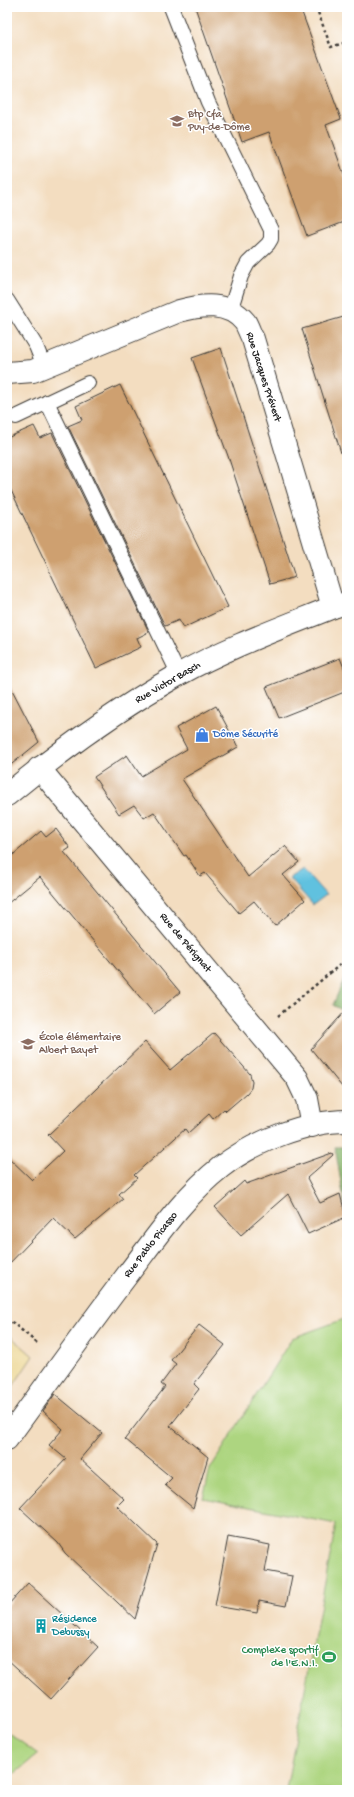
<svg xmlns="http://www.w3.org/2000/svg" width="354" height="1797" viewBox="0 0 354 1797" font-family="'Gochi Hand',sans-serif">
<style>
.green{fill:#add580;stroke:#64784e}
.forest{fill:#8ab66e;stroke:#536945}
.sand{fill:#eeda9e;stroke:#857b5d}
.water{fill:#60c1df;stroke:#3e6e7e}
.building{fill:#cea06f}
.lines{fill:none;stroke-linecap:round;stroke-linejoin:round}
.lane-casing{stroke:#3c3935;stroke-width:16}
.street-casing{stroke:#3c3935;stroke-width:24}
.path{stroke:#3c3935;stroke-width:2.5;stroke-dasharray:3 3;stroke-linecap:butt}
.lane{stroke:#fff;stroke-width:14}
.street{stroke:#fff;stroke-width:22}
.labels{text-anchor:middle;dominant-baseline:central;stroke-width:3;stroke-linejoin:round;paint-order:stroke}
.education-label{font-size:11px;fill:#785e54;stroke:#fff;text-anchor:start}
.street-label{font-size:11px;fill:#1c1c1c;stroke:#fff}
.shop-label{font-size:11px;fill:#366cbe;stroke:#fff;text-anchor:start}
.culture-label{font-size:11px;fill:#0d838f;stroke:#fff;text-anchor:start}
.leisure-label{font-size:11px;fill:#27864d;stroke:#fff;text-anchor:end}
</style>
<rect width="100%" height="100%" fill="#fff"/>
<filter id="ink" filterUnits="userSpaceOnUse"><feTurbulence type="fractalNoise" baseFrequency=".025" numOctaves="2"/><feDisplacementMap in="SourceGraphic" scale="8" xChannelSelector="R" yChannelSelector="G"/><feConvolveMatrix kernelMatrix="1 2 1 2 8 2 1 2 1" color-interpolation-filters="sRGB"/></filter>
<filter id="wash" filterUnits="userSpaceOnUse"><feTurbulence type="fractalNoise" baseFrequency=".012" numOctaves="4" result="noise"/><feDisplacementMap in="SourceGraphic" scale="16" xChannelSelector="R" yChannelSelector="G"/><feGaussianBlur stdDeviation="0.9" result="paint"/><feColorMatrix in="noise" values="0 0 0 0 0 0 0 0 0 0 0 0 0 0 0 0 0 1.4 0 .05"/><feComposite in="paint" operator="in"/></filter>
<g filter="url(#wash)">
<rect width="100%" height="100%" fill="#f3ddc0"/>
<g class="green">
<polygon points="347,1318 347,1790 286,1790 336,1524 203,1498 210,1469 292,1338"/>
<polygon points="7,1732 38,1754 14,1774 7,1770"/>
</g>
<g class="forest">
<polygon points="347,972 347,1013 333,1005"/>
<polygon points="335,1147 347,1147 347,1218"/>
</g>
<polygon class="sand" points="7,1333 33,1356 7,1395"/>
<polygon class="water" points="303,869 326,895 313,905 289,878"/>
<g id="blocks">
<g class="building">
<polygon points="195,7 300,7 341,119 326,125 347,183 347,221 307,236 269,132 242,142"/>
<polygon points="347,316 347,455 342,456 302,329"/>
<polygon points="221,348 295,577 270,584 228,456 192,358"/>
<polygon points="120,385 228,607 183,628 179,620 165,626 68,426 82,420 76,406"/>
<polygon points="34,426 40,438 52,433 149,632 137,638 141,647 96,668 7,482 7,438"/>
<polygon points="340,658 347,675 347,691 279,718 266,687"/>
<polygon points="7,680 39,742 7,768"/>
<polygon points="216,706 238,747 182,779 248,877 285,846 299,862 283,875 305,900 275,926 254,901 239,913 205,873 200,876 186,855 184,856 154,812 144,818 134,805 119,814 94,777 127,755 141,776 187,749 176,728"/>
<polygon points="56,829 70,848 64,852 180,992 154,1014 40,877 7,904 7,860 41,831 46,837"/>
<polygon points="347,1009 347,1093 311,1049"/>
<polygon points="214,1033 250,1074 252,1082 251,1088 247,1093 226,1111 224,1109 213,1119 209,1114 188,1133 185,1129 134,1175 137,1178 119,1194 123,1199 75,1239 53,1218 7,1266 7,1156 32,1180 63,1151 48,1135 145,1042 170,1070"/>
<polygon points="332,1153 333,1155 307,1178 320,1203 340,1194 346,1217 308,1234 288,1194 241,1235 215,1207 244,1181 246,1184"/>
<polygon points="199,1325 225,1345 194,1384 199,1389 170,1426 208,1457 193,1508 165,1485 172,1478 125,1439 165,1387 161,1384 176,1364 171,1360"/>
<polygon points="55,1394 102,1433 80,1459 124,1499 117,1506 157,1544 135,1619 65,1553 58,1543 20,1508 66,1459 49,1445 63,1429 43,1411"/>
<polygon points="228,1537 270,1545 265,1571 292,1576 286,1606 259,1601 257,1613 215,1606"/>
<polygon points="28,1583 98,1647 51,1699 7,1659 7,1606"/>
</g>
</g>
</g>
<g filter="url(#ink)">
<use href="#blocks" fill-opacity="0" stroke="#3c3935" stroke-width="1"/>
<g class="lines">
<defs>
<g id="lane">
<polyline points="171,7 208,102 271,230 271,239 268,244 248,263 241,276 230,311"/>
<polyline points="7,300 36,346 44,366"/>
<polyline points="47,402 179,675"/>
<polyline points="16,417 88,383"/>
</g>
<g id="street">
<path d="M 7,373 L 33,371 L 179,311 C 201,305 228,301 245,322 C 248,327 250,334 253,339 L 333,607"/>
<polyline points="39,768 297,1078 307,1099 312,1126"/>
<path d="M 7,795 C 59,752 120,708 178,675 C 228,647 281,628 333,607 L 347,603"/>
<path d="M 7,1439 C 47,1384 87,1328 128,1274 C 157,1236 184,1196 221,1167 C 253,1142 306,1121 347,1121"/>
</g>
</defs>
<use href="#lane" class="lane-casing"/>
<use href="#street" class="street-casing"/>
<g class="path">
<polyline points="316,7 331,47 347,42"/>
<polyline points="278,1016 347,959"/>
<polyline points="7,1318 37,1343"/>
</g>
<use href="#lane" class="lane"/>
<use href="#street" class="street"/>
</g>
</g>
<defs>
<symbol id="school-bare" viewBox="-9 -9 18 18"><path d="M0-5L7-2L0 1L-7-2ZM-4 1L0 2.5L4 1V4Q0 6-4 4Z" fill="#8d6e63" stroke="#fff" stroke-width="2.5" paint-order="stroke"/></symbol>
<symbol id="shop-bare" viewBox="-9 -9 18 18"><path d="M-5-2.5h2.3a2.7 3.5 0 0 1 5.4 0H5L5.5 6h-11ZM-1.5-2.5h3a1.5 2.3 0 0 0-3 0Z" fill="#3f7fe0" stroke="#fff" stroke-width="2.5" paint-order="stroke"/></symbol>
<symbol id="building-bare" viewBox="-9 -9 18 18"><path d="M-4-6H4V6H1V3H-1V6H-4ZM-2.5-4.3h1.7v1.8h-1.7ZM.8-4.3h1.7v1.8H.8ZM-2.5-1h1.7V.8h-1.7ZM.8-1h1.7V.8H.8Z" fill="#0f9aa8" stroke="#fff" stroke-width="2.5" paint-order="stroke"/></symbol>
<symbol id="stadium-bare" viewBox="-9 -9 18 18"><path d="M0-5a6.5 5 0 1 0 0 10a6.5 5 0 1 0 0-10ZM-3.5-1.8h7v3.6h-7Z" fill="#2e9e5b" stroke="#fff" stroke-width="2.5" paint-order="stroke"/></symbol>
</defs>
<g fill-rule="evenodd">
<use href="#school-bare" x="167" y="111" width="20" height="20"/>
<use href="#shop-bare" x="192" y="725" width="20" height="20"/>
<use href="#school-bare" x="18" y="1034" width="20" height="20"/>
<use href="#building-bare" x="31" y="1616" width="20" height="20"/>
<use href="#stadium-bare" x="319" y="1647" width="20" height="20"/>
</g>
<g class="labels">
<g class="education-label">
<text x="188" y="115">Btp Cfa<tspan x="188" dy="13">Puy-de-Dôme</tspan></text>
<text x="39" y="1038">École élémentaire<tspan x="39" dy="13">Albert Bayet</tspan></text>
</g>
<g class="street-label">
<text transform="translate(263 377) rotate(72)">Rue Jacques Prévert</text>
<text transform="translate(168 683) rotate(-30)">Rue Victor Basch</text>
<text transform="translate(185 943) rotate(50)">Rue de Pérignat</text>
<text transform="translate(151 1245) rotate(-52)">Rue Pablo Picasso</text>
</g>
<g class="shop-label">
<text x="213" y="735">Dôme Sécurité</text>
</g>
<g class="culture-label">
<text x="52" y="1620">Résidence<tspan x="52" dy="13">Debussy</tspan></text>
</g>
<g class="leisure-label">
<text x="318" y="1651">Complexe sportif<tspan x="318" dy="13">de l'E.N.I.</tspan></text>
</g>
</g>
<rect width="354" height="1797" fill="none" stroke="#fff" stroke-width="24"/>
</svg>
